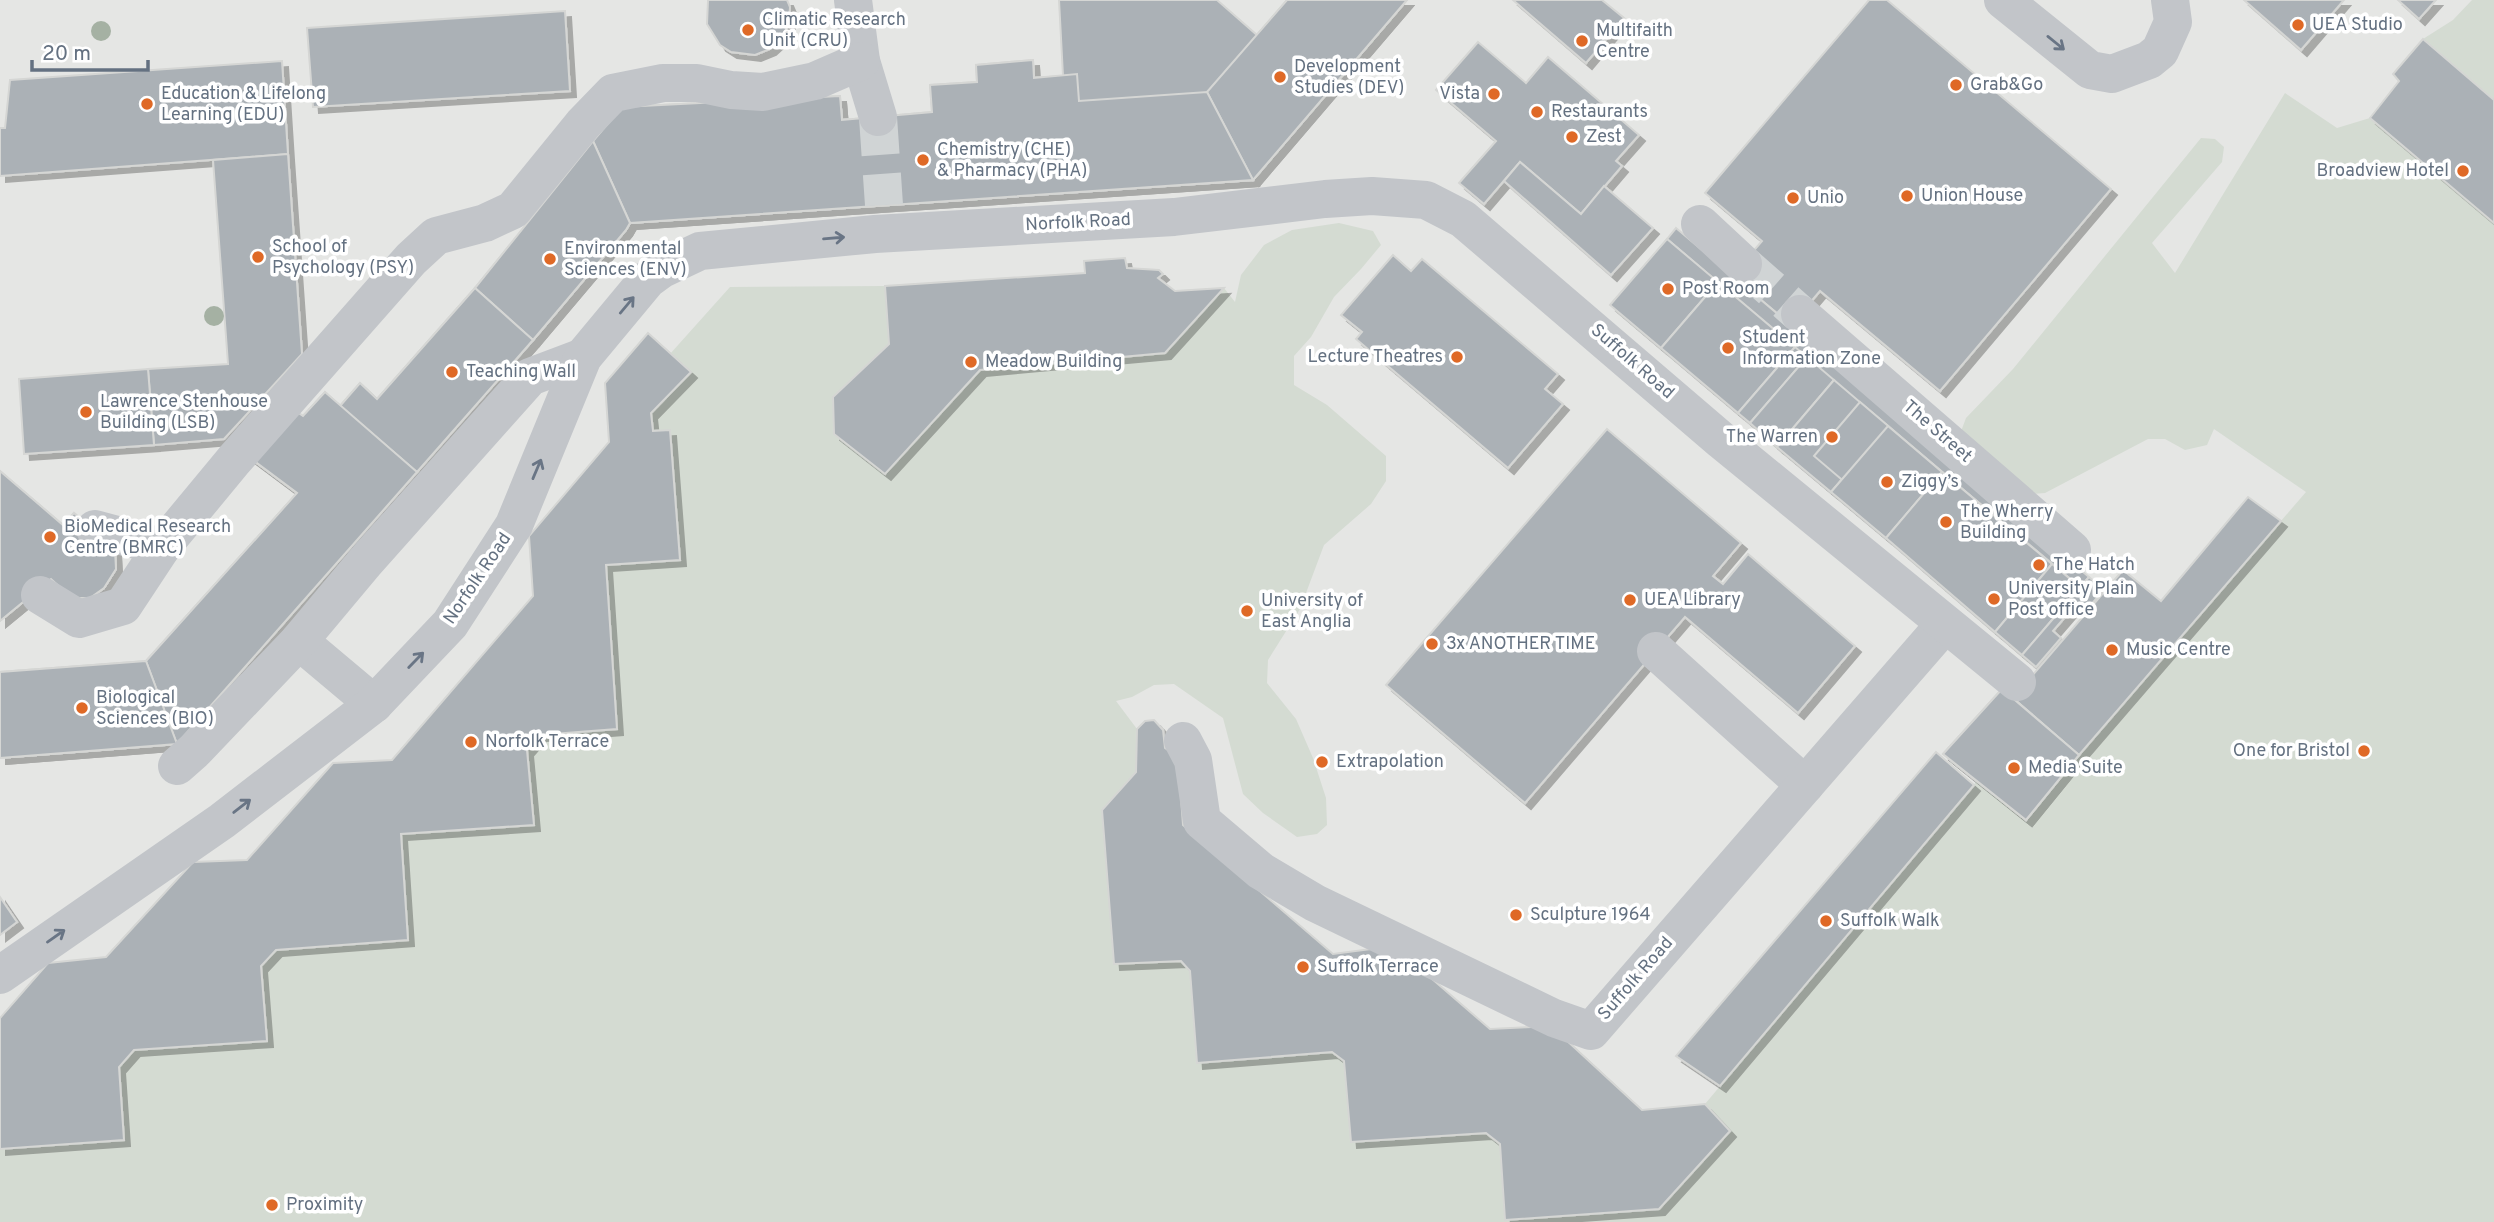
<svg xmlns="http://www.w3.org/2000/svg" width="2494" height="1222" viewBox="0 0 2494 1222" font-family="Overpass,sans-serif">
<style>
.built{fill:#e5e6e4}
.green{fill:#d4dbd2}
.building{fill:#abb1b6;stroke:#d5d6d4;stroke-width:2;filter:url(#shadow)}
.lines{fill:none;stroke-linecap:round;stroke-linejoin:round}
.minor-tunnel{stroke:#d0d4d5;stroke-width:38;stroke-dasharray:38 19;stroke-linecap:butt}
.minor{stroke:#c2c5c9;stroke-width:38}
.tree{fill:#a5b1a3}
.oneway{stroke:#697585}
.poi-dot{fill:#df6926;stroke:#fff;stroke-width:2.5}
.labels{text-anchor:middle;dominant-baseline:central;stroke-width:7;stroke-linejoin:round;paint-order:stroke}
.poi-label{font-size:18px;fill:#647181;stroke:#fff;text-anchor:start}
.street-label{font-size:18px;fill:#647181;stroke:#fff}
</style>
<defs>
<filter id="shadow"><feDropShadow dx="6" dy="6" stdDeviation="0" flood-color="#0004"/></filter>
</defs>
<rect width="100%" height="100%" fill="#f4f5f1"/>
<rect class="built" x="0" y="0" width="2494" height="1222"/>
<g class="green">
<polygon points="2472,0 2494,0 2494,100 2423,39 2453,20"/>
<polygon points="2285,93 2337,128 2370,118 2494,223 2494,1222 0,1222 0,1149 124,1140 119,1067 134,1050 267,1041 261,966 276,950 408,940 401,834 534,825 527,750 540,735 617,729 606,565 680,560 670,430 653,431 651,413 690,372 670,354 730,287 885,286 889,344 835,434 885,474 980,370 1164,353 1224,288 1235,302 1241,275 1264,245 1292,230 1339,223 1373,231 1381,245 1361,269 1334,297 1311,337 1294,356 1294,385 1327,405 1386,456 1386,481 1371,504 1324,545 1300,609 1268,660 1267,683 1296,719 1313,758 1326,798 1327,825 1317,834 1297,837 1263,813 1243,794 1223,718 1174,684 1154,685 1132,697 1116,701 1137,729 1136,772 1102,811 1181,961 1190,971 1197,1063 1332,1052 1344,1061 1351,1142 1486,1133 1500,1144 1505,1220 1705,1104 1976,782 2026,820 2079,755 2306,492 2214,429 2207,445 2185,450 2165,439 2148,439 2045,493 2031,494 1960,434 1966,418 2013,369 2201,138 2215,139 2224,147 2222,162 2152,243 2175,273"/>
</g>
<g class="building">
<polygon points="708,0 787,0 790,7 789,23 782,38 770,49 755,55 731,52 720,45 707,24"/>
<polygon points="1059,0 1217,0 1257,35 1287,0 1407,0 1253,180 630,223 626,230 533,340 177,744 0,758 0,672 146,661 297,493 249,457 290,407 303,416 325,392 340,406 360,383 377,399 475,288 622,107 840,96 842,120 932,112 930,85 977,82 976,65 1033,60 1034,78 1063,76"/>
<polygon points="1287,0 1407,0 1253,180 1207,92"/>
<polygon points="1513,0 1602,0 1624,18 1586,63"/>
<polygon points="1869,0 1887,0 2111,189 1940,391 1820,291 1791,325 1732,276 1762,241 1705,193"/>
<polygon points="2244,0 2344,0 2301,50"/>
<polygon points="2398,0 2436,0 2419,19"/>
<polygon points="565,11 570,91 313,107 307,28"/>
<polygon points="2423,39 2494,100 2494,223 2370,118 2399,81 2393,74"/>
<polygon points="1478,42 1526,83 1548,57 1639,135 1616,161 1622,166 1581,214 1520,162 1484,204 1459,183 1496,141 1436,90"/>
<polygon points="1033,60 1034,78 1077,74 1079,101 1207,92 1253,180 630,223 593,141 622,107 840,96 842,120 932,112 930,85 977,82 976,65"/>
<polygon points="282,61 288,154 0,176 0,128 5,128 10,80"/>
<polygon points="593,141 630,223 626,230 533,340 475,288"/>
<polygon points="288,154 302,354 224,439 154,445 148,369 228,364 213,160"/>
<polygon points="1520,162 1581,214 1604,186 1653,228 1611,275 1504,181"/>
<polygon points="1676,228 1689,239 2089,577 2080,587 1882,422 1667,239"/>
<polygon points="1667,239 1718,282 1661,348 1610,305"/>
<polygon points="1393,255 1411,271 1422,259 1558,374 1545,389 1563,404 1508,468 1356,339 1362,332 1341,315"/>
<polygon points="1125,258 1127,268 1159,270 1163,274 1158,278 1175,291 1224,288 1165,353 980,370 885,474 834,434 833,397 889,344 885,286 1085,273 1084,261"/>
<polygon points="1718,282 1795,347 1738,413 1661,348"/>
<polygon points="475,288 533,340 417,472 340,406 360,383 377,399"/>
<polygon points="648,333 691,372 651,413 653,431 670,430 680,560 606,565 617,729 540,735 527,750 534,825 401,834 408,940 276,950 261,966 267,1041 134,1050 119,1067 124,1140 0,1149 0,1018 48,963 106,957 193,862 247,860 333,763 392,760 533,596 529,536 609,442 605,383"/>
<polygon points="1795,347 1807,357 1750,423 1738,413"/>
<polygon points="1807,357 1834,380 1777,447 1750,423"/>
<polygon points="148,369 154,445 24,454 19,379"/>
<polygon points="1834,380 1888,426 1831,492 1777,447"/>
<polygon points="325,392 417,472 177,744 146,661 297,493 249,457 290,407 303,416"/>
<polygon points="1860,402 2079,588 2033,642 1814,456"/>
<polygon points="1888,426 1942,472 1886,538 1831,492"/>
<polygon points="1607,429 1741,543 1713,576 1723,584 1748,554 1855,646 1798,713 1685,617 1525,803 1386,685"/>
<polygon points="0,471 63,525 74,513 115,550 116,569 104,588 90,598 72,598 51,579 0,621"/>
<polygon points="0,471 63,525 74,513 115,550 116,569 104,588 90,598 72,598 51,579 0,621"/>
<polygon points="1942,472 2052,564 1995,632 1886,538"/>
<polygon points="2248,497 2281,521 2079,755 2013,698 2123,570 2161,601"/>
<polygon points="2052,564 2080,587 2022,655 1995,632"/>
<polygon points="2089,577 2104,590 2080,617 2072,609 2053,631 2061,638 2036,667 2022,655"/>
<polygon points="146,661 177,744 0,758 0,672"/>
<polygon points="2002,689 2079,755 2026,820 1943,754"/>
<polygon points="2002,689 2079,755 2026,820 1943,754"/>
<polygon points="1154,720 1163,730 1165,748 1178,757 1183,825 1333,954 1394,946 1490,1029 1551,1026 1642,1110 1705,1104 1730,1131 1659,1209 1505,1220 1500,1144 1486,1133 1351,1142 1344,1061 1332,1052 1197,1063 1190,971 1181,961 1114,964 1102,810 1136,772 1137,729 1145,721"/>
<polygon points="1936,752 1974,785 1720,1086 1676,1056"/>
<polygon points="0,897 17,922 0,935"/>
</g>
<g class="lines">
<g class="minor-tunnel">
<polyline points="878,117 884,205"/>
<polyline points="1743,264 1800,314"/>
</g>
<g class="minor">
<polyline points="853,0 861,61 878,117"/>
<polyline points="2003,0 2090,70 2112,74 2149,60 2160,51 2173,22 2170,0"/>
<polyline points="1700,224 1743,264"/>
<polyline points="1800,314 2072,550"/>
<polyline points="95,529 162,547"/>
<polyline points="40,595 79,619 123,606 162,547 234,460 411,259 436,236 485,223 513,210 583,124 613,93 663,83 697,83 731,90 763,92 815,81 861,61"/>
<polyline points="299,641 374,704"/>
<polyline points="1656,651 1805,785"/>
<polyline points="1183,741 1193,760 1202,821 1261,871 1315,903 1554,1018 1591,1031 1945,624"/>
<polyline points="177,766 194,751 299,641 366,561 530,377 583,357"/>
<polyline points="0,975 222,821 374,704 450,624 514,525 583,357 647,280 662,269 700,251 875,234 1174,217 1325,199 1372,196 1426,200 1463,219 1721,440 2017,682"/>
</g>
</g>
<g class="tree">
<circle cx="101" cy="31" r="10"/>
<circle cx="214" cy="316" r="10"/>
</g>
<defs><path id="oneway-shaft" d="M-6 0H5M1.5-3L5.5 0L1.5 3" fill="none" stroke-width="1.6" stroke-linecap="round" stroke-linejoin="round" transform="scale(1.75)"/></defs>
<g class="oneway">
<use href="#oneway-shaft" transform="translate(2056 43) rotate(39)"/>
<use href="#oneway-shaft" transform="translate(834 238) rotate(-5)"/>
<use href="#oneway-shaft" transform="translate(627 305) rotate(-50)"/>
<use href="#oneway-shaft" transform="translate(537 469) rotate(-67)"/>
<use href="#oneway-shaft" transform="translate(416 660) rotate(-46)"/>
<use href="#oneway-shaft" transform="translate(242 806) rotate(-38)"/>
<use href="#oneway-shaft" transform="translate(56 936) rotate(-35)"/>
</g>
<g class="poi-dot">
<circle cx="2298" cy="25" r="7"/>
<circle cx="748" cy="30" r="7"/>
<circle cx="1582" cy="41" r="7"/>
<circle cx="1280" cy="77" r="7"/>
<circle cx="1956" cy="85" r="7"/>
<circle cx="1494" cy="94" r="7"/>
<circle cx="147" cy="104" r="7"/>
<circle cx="1537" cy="112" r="7"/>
<circle cx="1572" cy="137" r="7"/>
<circle cx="923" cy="160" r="7"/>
<circle cx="2463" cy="171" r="7"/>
<circle cx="1907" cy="196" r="7"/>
<circle cx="1793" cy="198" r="7"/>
<circle cx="258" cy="257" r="7"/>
<circle cx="550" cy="259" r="7"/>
<circle cx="1668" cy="289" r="7"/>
<circle cx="1728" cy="348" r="7"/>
<circle cx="1457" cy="357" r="7"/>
<circle cx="971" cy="362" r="7"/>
<circle cx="452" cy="372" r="7"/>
<circle cx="86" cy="412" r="7"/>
<circle cx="1832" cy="437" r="7"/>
<circle cx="1887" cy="482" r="7"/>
<circle cx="1946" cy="522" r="7"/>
<circle cx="50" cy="537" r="7"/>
<circle cx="2039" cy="565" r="7"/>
<circle cx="1994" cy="599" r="7"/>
<circle cx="1630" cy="600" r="7"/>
<circle cx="1247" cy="611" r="7"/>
<circle cx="1432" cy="644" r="7"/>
<circle cx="2112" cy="650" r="7"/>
<circle cx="82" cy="708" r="7"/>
<circle cx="471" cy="742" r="7"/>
<circle cx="2364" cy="751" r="7"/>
<circle cx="1322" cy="762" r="7"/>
<circle cx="2014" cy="768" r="7"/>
<circle cx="1516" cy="915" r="7"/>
<circle cx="1826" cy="921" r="7"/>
<circle cx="1303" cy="967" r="7"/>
<circle cx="272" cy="1205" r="7"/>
</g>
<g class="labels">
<g class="poi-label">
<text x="762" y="20">Climatic Research<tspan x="762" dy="21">Unit (CRU)</tspan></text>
<text x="2312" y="25">UEA Studio</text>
<text x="1596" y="31">Multifaith<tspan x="1596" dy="21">Centre</tspan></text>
<text x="1294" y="67">Development<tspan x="1294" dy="21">Studies (DEV)</tspan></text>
<text x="1970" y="85">Grab&amp;Go</text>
<text x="161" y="94">Education &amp; Lifelong<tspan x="161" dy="21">Learning (EDU)</tspan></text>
<text x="1480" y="94" text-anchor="end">Vista</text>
<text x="1551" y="112">Restaurants</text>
<text x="1586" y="137">Zest</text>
<text x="937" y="150">Chemistry (CHE)<tspan x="937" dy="21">&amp; Pharmacy (PHA)</tspan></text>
<text x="2449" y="171" text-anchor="end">Broadview Hotel</text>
<text x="1921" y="196">Union House</text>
<text x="1807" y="198">Unio</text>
<text x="272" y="247">School of<tspan x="272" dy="21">Psychology (PSY)</tspan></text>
<text x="564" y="249">Environmental<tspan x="564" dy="21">Sciences (ENV)</tspan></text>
<text x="1682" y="289">Post Room</text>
<text x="1742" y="338">Student<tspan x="1742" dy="21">Information Zone</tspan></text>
<text x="1443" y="357" text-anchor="end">Lecture Theatres</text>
<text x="985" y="362">Meadow Building</text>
<text x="466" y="372">Teaching Wall</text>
<text x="100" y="402">Lawrence Stenhouse<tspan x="100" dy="21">Building (LSB)</tspan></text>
<text x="1818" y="437" text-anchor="end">The Warren</text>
<text x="1901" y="482">Ziggy’s</text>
<text x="1960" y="512">The Wherry<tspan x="1960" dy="21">Building</tspan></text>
<text x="64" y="527">BioMedical Research<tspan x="64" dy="21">Centre (BMRC)</tspan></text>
<text x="2053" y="565">The Hatch</text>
<text x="2008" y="589">University Plain<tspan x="2008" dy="21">Post office</tspan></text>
<text x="1644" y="600">UEA Library</text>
<text x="1261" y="601">University of<tspan x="1261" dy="21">East Anglia</tspan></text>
<text x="1446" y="644">3x ANOTHER TIME</text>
<text x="2126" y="650">Music Centre</text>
<text x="96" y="698">Biological<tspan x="96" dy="21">Sciences (BIO)</tspan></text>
<text x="485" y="742">Norfolk Terrace</text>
<text x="2350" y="751" text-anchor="end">One for Bristol</text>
<text x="1336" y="762">Extrapolation</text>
<text x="2028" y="768">Media Suite</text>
<text x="1530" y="915">Sculpture 1964</text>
<text x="1840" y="921">Suffolk Walk</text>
<text x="1317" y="967">Suffolk Terrace</text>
<text x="286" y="1205">Proximity</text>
</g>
<g class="street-label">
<text transform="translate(1078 223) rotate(-3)">Norfolk Road</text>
<text transform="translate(1632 362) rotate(41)">Suffolk Road</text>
<text transform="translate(1937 432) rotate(41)">The Street</text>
<text transform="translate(478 579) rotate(-56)">Norfolk Road</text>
<text transform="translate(1636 979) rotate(-49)">Suffolk Road</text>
</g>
</g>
<path d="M32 60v10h116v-10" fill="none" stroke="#647181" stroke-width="3.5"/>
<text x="42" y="60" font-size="21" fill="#647181" stroke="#ffffff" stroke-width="5" paint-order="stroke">20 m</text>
</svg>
